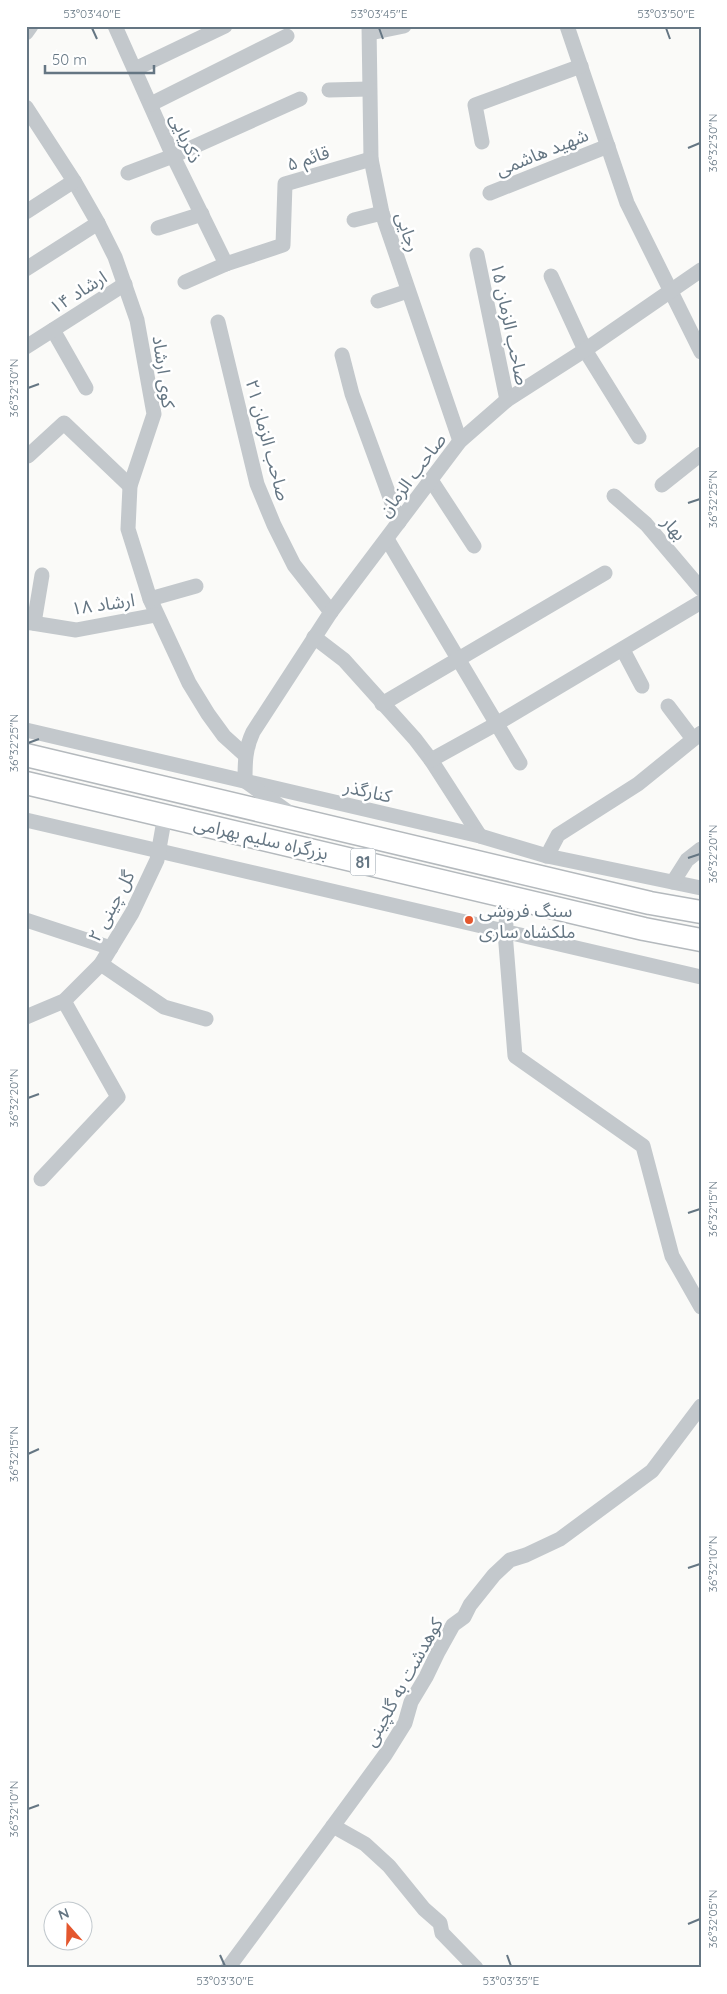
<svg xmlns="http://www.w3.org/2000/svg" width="727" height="1994" viewBox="0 0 727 1994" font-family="Quicksand,'Noto Sans Arabic',sans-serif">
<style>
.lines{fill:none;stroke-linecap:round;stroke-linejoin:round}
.highway-casing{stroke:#b4b9bd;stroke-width:25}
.minor{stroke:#c3c8cc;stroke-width:15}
.highway{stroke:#fff;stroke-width:22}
.ticks{fill:none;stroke:#657683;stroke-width:2}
.poi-dot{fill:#e4572e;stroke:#fff;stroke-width:2}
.labels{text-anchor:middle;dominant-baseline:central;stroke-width:5;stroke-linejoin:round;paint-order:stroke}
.shield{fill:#fff;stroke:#939fa8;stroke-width:1}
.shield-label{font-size:16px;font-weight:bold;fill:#657683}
.street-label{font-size:18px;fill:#657683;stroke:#fff}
.poi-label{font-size:18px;fill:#657683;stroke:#fff;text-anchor:start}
.neatline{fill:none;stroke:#657683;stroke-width:2}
.ticks-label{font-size:12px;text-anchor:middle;fill:#657683}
</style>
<rect width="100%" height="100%" fill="#fafaf8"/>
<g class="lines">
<defs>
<g id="highway">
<polyline points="26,755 650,903 701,912"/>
<polyline points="26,783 644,929 701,940"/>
</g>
</defs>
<use href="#highway" class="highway-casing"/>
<g class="minor">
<polyline points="115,26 173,156 226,264"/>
<polyline points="369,26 371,159 382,213 460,441"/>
<polyline points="567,26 627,203 701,352"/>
<polyline points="26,33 31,26"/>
<polyline points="370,33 404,26"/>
<polyline points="135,69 225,26"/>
<polyline points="329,90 369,89"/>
<polyline points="151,104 287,36"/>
<polyline points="26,107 74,181 98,223 115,257 137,320 154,414 130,486 128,529 150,599 189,683 208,714 224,736 245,755"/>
<polyline points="482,142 475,105 581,66"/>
<polyline points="128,173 173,156 300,99"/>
<polyline points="490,193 608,146"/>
<polyline points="26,212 74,181"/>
<polyline points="354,220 382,213"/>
<polyline points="158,228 202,214"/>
<polyline points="477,255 507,400"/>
<polyline points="26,269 98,223"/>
<polyline points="551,276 585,350 639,437"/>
<polyline points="185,282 226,264 283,245 285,184 371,159"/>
<polyline points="378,301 408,291"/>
<polyline points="218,322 257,484 274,525 294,565 331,612"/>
<polyline points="53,330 86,388"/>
<polyline points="26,347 125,284"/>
<polyline points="342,355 352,394 399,522"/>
<polyline points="28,456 64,423 130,486"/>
<polyline points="431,480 474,546"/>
<polyline points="662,485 701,454"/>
<polyline points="614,496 646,524 701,589"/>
<polyline points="387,539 520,763"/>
<polyline points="150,599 196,586"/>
<polyline points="26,622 76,630 156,615"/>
<polyline points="34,623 42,575"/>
<polyline points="314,637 344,660 415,739 431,760 480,836"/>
<polyline points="623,650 642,686"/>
<polyline points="382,704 605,573"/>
<polyline points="668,706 693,739"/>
<polyline points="26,730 480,836 547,856 701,888"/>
<polyline points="431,760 498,723 701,602"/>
<path d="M 291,814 L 245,781 C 245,763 245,749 253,732 L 331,612 L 460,441 L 507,400 L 585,350 L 701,270"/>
<polyline points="26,820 701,977"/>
<polyline points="547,856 558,835 638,784 701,733"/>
<polyline points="673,882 687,860 701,849"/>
<polyline points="509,897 505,932 515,1056 643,1146 672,1256 701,1307"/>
<polyline points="26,920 111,948"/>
<polyline points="101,964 164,1007 206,1019"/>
<polyline points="26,1017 64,1001 101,964 132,913 157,860 165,815"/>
<polyline points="41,1179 118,1097 64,1001"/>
<polyline points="228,1968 333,1826"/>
<polyline points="476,1968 442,1933 440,1923 424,1909 389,1866 365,1844 333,1826 385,1755 405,1723 411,1702 426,1677 438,1652 453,1625 464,1617 470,1605 494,1575 510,1560 526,1555 560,1539 652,1471 701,1406"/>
</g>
<use href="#highway" class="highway"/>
</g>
<path class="ticks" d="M 92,28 L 97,39M 379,28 L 383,39M 666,28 L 670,39M 688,148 L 700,143M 28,388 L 39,384M 688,503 L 700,499M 28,743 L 39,739M 688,858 L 700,854M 28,1098 L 39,1094M 688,1213 L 700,1209M 28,1454 L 39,1449M 688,1568 L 700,1564M 28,1809 L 39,1805M 688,1924 L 700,1919M 220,1955 L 225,1966M 507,1955 L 511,1966"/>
<circle class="poi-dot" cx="469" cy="920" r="5"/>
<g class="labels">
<rect class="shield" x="350.5" y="848.5" width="25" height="27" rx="4"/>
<g class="shield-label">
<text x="363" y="862">81</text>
</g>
<g class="street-label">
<text transform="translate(186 138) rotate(66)">ذکریایی</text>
<text transform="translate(542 152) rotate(-22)">شهید هاشمی</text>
<text transform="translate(308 158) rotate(-18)">قائم ۵</text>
<text transform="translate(408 232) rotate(72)">رجایی</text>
<text transform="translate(78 292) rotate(-32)">ارشاد ۱۴</text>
<text transform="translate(510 324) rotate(78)">صاحب الزمان ۱۵</text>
<text transform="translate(164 372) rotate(82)">کوی ارشاد</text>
<text transform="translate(268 440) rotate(75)">صاحب الزمان ۲۱</text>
<text transform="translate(412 475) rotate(-53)">صاحب الزمان</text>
<text transform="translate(674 528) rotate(49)">بهار</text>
<text transform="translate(103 604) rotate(-8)">ارشاد ۱۸</text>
<text transform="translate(368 791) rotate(13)">کنارگذر</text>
<text transform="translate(261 838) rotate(13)">بزرگراه سلیم بهرامی</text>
<text transform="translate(111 906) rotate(-62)">گل چینی ۲</text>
<text transform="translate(403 1682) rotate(-61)">کوهدشت به گلچینی</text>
</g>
<g class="poi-label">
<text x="479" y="910">سنگ فروشی<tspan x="479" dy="21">ملکشاه ساری</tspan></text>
</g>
</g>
<rect width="727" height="1994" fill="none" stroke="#ffffff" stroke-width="55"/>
<g transform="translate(68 1926) rotate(340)"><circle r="24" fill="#ffffff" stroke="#c1c8cd"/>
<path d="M0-4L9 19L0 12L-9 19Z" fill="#e4572e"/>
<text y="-8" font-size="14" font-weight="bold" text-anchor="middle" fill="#657683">N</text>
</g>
<path d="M45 65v8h109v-8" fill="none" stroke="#657683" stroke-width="2.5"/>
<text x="52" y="65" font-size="15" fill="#657683" stroke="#ffffff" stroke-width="4" paint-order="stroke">50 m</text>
<rect x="28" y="28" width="672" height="1938" class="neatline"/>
<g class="ticks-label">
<text x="92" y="18">53°03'40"E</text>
<text x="379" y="18">53°03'45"E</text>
<text x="666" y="18">53°03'50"E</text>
<text transform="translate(713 143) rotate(-90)" y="4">36°32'30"N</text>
<text transform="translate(14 388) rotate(-90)" y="4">36°32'30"N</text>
<text transform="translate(713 499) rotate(-90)" y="4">36°32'25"N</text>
<text transform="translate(14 743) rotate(-90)" y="4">36°32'25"N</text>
<text transform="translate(713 854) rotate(-90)" y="4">36°32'20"N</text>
<text transform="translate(14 1098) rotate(-90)" y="4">36°32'20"N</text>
<text transform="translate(713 1209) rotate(-90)" y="4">36°32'15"N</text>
<text transform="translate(14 1454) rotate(-90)" y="4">36°32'15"N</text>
<text transform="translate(713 1564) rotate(-90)" y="4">36°32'10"N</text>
<text transform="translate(14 1809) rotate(-90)" y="4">36°32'10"N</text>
<text transform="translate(713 1919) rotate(-90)" y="4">36°32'05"N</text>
<text x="225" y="1985">53°03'30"E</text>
<text x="511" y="1985">53°03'35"E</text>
</g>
</svg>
